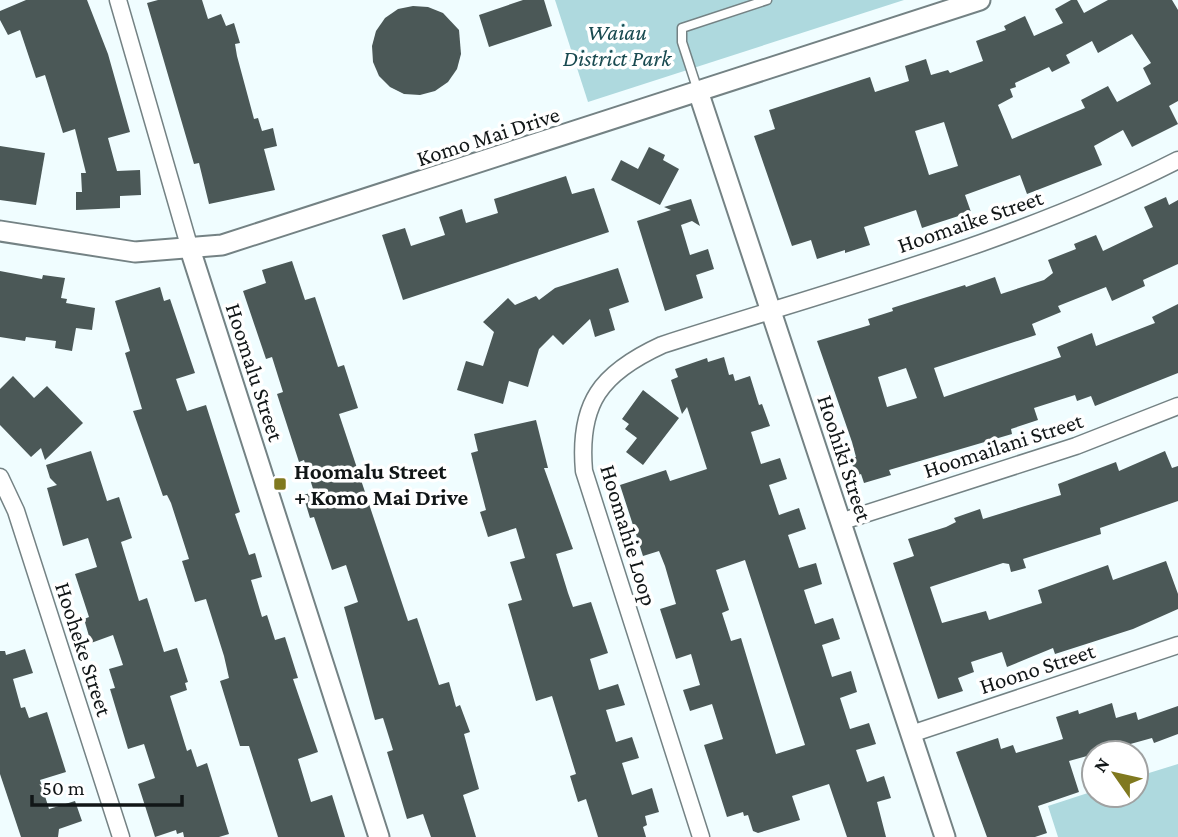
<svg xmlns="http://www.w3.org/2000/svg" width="1178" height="837" viewBox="0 0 1178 837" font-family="'Crimson Pro',serif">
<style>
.green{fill:#aed9de}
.building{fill:#4b5857;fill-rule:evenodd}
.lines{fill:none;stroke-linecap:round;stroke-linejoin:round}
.service-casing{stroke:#748284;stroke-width:11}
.minor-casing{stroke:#748284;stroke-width:19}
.tertiary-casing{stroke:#748284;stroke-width:23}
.service{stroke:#fff;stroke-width:8}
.minor{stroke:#fff;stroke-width:16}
.tertiary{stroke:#fff;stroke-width:19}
.poi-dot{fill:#80791f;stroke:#fff;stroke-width:2.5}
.labels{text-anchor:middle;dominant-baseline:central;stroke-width:7;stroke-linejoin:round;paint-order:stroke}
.park-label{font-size:23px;font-style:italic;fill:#194a50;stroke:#fff}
.street-label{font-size:23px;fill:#111617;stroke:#fff}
.poi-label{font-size:23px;font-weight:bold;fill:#111617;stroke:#fff;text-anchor:start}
</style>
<rect width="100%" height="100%" fill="#f0fdff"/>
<g class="green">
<polygon points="555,0 904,0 588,102"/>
<polygon points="1178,764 1178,837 1058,837 1048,806 1094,791 1094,795 1136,795 1136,777"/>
</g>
<g class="building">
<polygon points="26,0 87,0 108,54 130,132 108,138 117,171 140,170 141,195 120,196 120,208 76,210 76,192 82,192 81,173 86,173 75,129 63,133 45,75 36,78 20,30 8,35 0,20 0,11"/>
<polygon points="158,0 202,0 208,19 221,14 226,26 234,23 240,43 235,44 237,56 254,119 258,118 262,131 273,128 277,146 264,149 275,190 209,204 199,163 194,164 147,3"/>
<polygon points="523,0 544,0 552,26 489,47 479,15"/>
<path d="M 1071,0 L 1077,0 L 1084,13 L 1108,0 L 1172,0 L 1178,10 L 1178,101 L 1169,106 L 1178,124 L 1132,147 L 1123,130 L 1094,146 L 1102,165 L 1027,194 L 1020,175 L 965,195 L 971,212 L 937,223 L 922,228 L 916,210 L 864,227 L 870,245 L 845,253 L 845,250 L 817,259 L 811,240 L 792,246 L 754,136 L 775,129 L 769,110 L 870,77 L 875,92 L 909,81 L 905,66 L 926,59 L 931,75 L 948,70 L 950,73 L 983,61 L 976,41 L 1006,30 L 1004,26 L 1025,16 L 1034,36 L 1063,23 L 1055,9 ZM 1132,34 L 1151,63 L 1143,68 L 1151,84 L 1117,102 L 1108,86 L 1081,100 L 1085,108 L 1012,139 L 998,105 L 1013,97 L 1010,89 L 1016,87 L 1015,83 L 1049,67 L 1052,72 L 1070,63 L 1066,55 L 1092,41 L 1098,53 ZM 944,122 L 958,166 L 929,175 L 915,131 Z"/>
<polygon points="413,6 428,7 443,13 459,30 461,54 457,69 448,82 435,91 420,95 404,94 390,87 379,76 373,62 372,46 376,31 385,18 398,9"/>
<polygon points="0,146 45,153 36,205 0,200"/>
<polygon points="649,147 665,155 663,160 679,169 660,205 611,180 621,160 638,169"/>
<polygon points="566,176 572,194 594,188 609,232 403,300 382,235 405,228 411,246 445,235 439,217 462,209 466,223 498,213 494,199"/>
<path d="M 1166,197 L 1169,205 L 1178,200 L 1178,264 L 1143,280 L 1145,286 L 1112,301 L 1106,287 L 1058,306 L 1061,312 L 1032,324 L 1036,335 L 934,368 L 944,397 L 1061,357 L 1057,347 L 1092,333 L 1096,346 L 1155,323 L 1152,317 L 1178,304 L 1178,373 L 1095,406 L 1091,396 L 1077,401 L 1075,395 L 1034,408 L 1038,420 L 1011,429 L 1012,434 L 889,470 L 891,475 L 864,483 L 861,474 L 856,476 L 850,458 L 856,457 L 852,442 L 817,341 L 870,325 L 868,319 L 893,311 L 892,308 L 965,285 L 966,287 L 995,277 L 1001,294 L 1044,280 L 1053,273 L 1048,260 L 1076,249 L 1074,244 L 1096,235 L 1103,251 L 1153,227 L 1144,207 ZM 906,368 L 917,398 L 887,407 L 878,377 Z"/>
<polygon points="691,199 700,226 692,221 681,225 690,255 708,249 714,269 696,275 703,298 665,311 637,221 671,210 664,207"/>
<polygon points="292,261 305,300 315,297 338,367 344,365 358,408 339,414 408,621 417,618 439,685 449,682 456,707 460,705 470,732 464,734 479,789 463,795 476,837 431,837 423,814 407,819 387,752 393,750 383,718 375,720 344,607 358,602 346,565 332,570 314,517 310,518 303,495 314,492 304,460 299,462 277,394 283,392 272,357 266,359 243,291 266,283 262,270"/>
<polygon points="618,268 629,302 609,309 615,330 595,337 590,319 563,345 553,335 539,349 528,387 509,381 503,404 457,390 466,361 483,366 494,332 483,322 508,298 515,305 536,296 539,300 555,288"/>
<polygon points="0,271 42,279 43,275 65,278 61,298 67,299 66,303 95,308 92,330 76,328 72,351 55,348 56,341 26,337 25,341 0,337"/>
<polygon points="160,287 164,301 170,299 195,373 176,379 187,411 206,405 240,512 235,514 249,555 255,553 262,577 251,580 262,617 267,615 275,640 285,637 298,678 293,679 318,752 298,759 311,802 332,795 345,837 278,837 249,746 240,746 220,681 229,678 224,656 206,599 195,602 182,561 189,559 171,503 167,495 163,496 133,411 142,409 125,353 130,351 115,301"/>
<path d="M 724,357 L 729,375 L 733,374 L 735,381 L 750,376 L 759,405 L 762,404 L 770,426 L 751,432 L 761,464 L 780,458 L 787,479 L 769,485 L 779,515 L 799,508 L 806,529 L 788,535 L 799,568 L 816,563 L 822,584 L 804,590 L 815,624 L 833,618 L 840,639 L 822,645 L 832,677 L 851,671 L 857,692 L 840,698 L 850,729 L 869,723 L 876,744 L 856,750 L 867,782 L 884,776 L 891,798 L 877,802 L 886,837 L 847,837 L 829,784 L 792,796 L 800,820 L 758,833 L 753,831 L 748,815 L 744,816 L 743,812 L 727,817 L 704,745 L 723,739 L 712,704 L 690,711 L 683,690 L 700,685 L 691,654 L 676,659 L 660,609 L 676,604 L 665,566 L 659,551 L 643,556 L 620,485 L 666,470 L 670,481 L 707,469 L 687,407 L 682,414 L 671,380 L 678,377 L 675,369 L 707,358 L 708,362 ZM 745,560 L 805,745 L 776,754 L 741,638 L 731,641 L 722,613 L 729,610 L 716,570 Z"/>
<polygon points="13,376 34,398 47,386 83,423 45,460 41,448 31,457 0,425 0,389"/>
<polygon points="643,390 679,418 643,465 626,452 637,438 625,429 629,424 622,419"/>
<polygon points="536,420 548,468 544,468 573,549 556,554 568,593 573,607 591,602 608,653 590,659 599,690 618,684 625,705 606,710 616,742 632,737 639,758 622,763 632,795 652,788 659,812 645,816 647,825 643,827 646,837 598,837 586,799 578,802 570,776 576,774 552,696 536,701 508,604 522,600 510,562 525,558 516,528 488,537 480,512 486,510 471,453 478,451 474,434"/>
<polygon points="91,451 107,501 119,497 132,538 121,542 139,601 147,598 164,652 177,648 188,682 185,683 187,690 170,696 187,751 191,749 197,767 207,763 229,834 219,837 184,837 183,832 177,834 176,830 155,837 138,784 155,778 144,744 128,749 110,689 115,688 109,669 123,665 113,635 91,643 84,619 89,617 75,574 97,567 88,538 63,546 47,488 57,485 50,478 46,465"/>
<polygon points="1165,451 1172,468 1178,466 1178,501 1100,528 1101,534 1023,559 1026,568 1011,572 1009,564 1003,563 930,587 942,623 986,611 989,620 1042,603 1038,590 1108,565 1113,580 1166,561 1178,594 1178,609 1133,629 1055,654 1053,648 1007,667 1002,652 971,662 974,672 958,678 963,691 938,699 893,563 914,556 908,539 946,527 956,522 954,518 980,509 983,519 1061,495 1058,484 1116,462 1119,471"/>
<polygon points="25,649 33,673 13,679 21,708 25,707 29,718 47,712 66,772 40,780 49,809 75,801 82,821 59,829 58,837 21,837 0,774 0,651 5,651 6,655"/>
<polygon points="1112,703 1116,718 1136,712 1138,720 1178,706 1178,734 1154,743 1152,738 1069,761 1079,792 1038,806 1047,833 1035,837 987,837 956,752 998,738 1001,749 1013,745 1016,753 1063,739 1056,717 1078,710 1079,714"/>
</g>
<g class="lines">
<defs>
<polyline id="service" points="698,91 682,42 682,28 767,0"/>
<g id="minor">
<polyline points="118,0 190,249"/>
<polyline points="0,477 16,511 121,837"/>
<polyline points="840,522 1076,446 1178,406"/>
<polyline points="911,734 1178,645"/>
<path d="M 701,837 L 584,471 C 578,403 601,373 662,345 C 835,289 1015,243 1178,160"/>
</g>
<g id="tertiary">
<polyline points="699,94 945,837"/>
<polyline points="0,231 135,252 222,245 980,0"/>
<polyline points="190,249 379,837"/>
</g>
</defs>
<use href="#service" class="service-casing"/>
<use href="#minor" class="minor-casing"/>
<use href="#tertiary" class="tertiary-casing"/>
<use href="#service" class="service"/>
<use href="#minor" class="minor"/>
<use href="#tertiary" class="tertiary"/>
</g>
<rect class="poi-dot" x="273" y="477" width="14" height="14" rx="3.5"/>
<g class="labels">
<g class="park-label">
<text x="617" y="32">Waiau<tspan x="617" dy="26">District Park</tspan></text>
</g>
<g class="street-label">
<text transform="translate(488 136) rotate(-18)">Komo Mai Drive</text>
<text transform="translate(970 221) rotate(-19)">Hoomaike Street</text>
<text transform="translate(255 372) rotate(72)">Hoomalu Street</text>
<text transform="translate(1003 445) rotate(-18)">Hoomailani Street</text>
<text transform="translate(845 458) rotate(72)">Hoohiki Street</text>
<text transform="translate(629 535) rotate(73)">Hoomahie Loop</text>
<text transform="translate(84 649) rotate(72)">Hooheke Street</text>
<text transform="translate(1037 668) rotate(-18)">Hoono Street</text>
</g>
<g class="poi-label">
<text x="294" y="471">Hoomalu Street<tspan x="294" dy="26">+ Komo Mai Drive</tspan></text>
</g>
</g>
<g transform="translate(1115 774) rotate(304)"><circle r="33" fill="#ffffff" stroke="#a0a2a2" stroke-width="2"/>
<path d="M0-5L12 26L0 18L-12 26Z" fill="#80791f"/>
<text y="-10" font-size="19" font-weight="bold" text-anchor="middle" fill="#111617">N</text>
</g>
<path d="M32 795v10h150v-10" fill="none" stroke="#111617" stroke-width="3.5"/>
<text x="42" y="795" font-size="21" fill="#111617" stroke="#ffffff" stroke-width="5" paint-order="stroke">50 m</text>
</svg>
